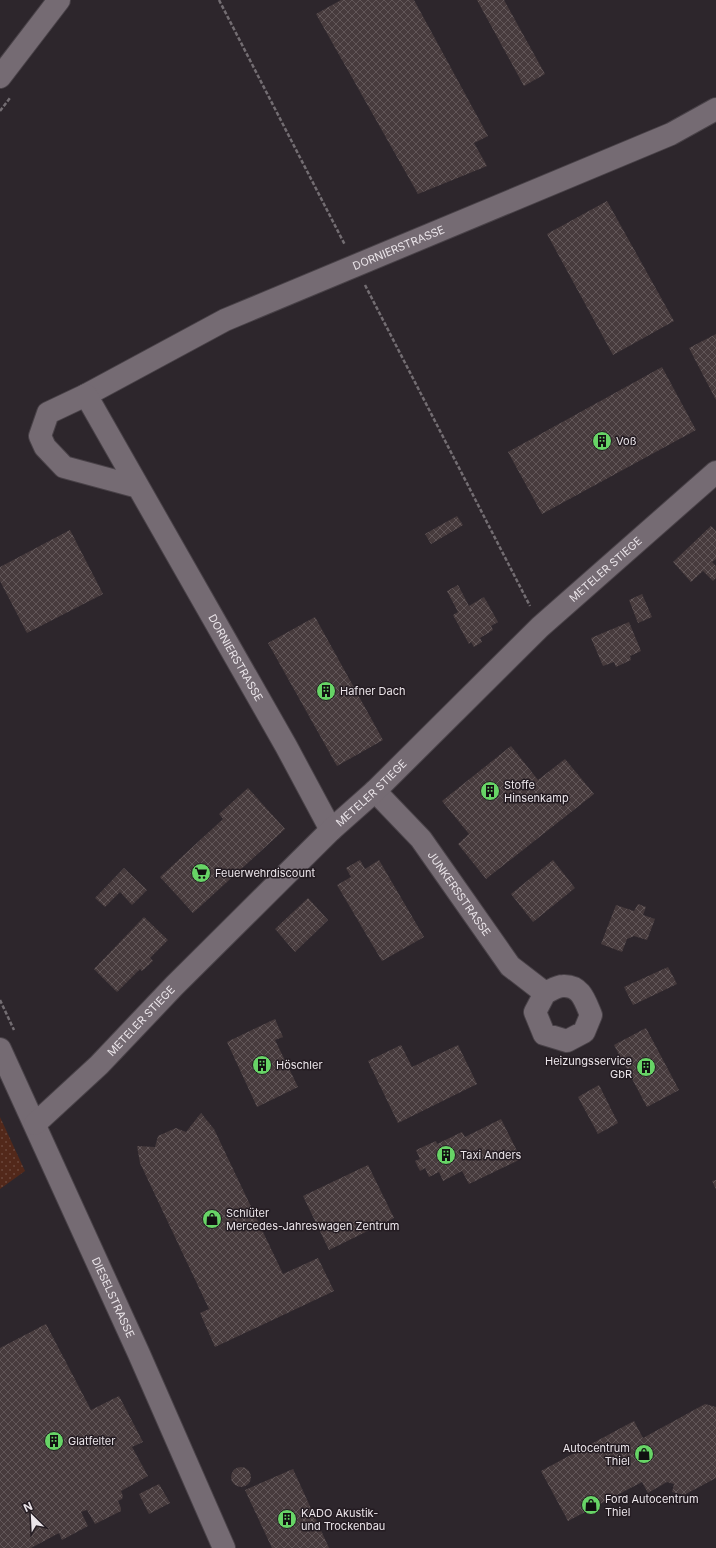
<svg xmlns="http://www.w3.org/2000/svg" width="716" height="1548" viewBox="0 0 716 1548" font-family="Inter,sans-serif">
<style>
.grass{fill:url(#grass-dots)}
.building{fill:url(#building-cross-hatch)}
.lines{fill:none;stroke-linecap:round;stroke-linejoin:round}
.minor-casing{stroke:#494248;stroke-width:24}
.path{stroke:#736d72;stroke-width:2.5;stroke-dasharray:4 2;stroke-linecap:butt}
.minor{stroke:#756b73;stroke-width:22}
.labels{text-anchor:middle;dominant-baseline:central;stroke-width:3;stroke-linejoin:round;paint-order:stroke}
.street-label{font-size:11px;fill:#ebe5ea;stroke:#241c22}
.poi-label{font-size:11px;fill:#ebe5ea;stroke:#241c22;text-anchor:start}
</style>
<defs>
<pattern id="grass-dots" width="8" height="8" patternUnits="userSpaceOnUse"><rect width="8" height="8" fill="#52281a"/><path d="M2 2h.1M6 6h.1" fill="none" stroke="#6b473b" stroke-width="1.8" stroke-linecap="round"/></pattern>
<pattern id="building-cross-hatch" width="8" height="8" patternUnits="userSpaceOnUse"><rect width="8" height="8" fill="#473b3d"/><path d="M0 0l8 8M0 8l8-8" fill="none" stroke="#625759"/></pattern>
</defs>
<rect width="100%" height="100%" fill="#2d262c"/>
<polygon class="grass" points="0,1117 25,1171 0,1189"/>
<g class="building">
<polygon points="341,0 414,0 488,136 474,143 487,166 418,194 316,14"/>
<polygon points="477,0 504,0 545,74 524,86"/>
<polygon points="607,201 674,321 613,355 547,234"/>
<polygon points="716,334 716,400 689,348"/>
<polygon points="662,367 696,430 542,514 508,452"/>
<polygon points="457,516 463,525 431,544 425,534"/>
<polygon points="711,526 716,531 716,559 712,562 716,566 716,578 713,581 703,571 691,582 673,562"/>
<polygon points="70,530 103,594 27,633 0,581 0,567"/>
<polygon points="458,585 469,606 484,597 498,622 491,626 493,630 480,638 482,642 474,647 471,642 469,644 453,615 458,612 447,591"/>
<polygon points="642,594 652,617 638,623 629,600"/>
<polygon points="315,617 383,740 337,766 268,643"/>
<polygon points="629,622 641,651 630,656 631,660 616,667 614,662 603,666 591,638"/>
<polygon points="511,746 538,780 565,759 594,794 486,879 458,844 469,834 442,801"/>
<polygon points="248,788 285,829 193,913 160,877 223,819 219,814"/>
<polygon points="360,860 365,869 379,860 424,937 382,961 337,885 351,877 346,868"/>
<polygon points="553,860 575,888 533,922 511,894"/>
<polygon points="124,868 147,890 132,905 120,892 105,907 95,898"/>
<polygon points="308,898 328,920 295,952 275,929"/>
<polygon points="638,904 646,907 643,915 655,919 647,940 634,936 627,939 622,952 601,944 616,905 634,911"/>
<polygon points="144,917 168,940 150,958 153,961 142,971 140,969 117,992 94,969"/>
<polygon points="668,967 677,984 633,1005 624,987"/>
<polygon points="275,1019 283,1037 275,1040 298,1087 257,1107 227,1042"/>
<polygon points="646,1028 679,1090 647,1107 614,1045"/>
<polygon points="401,1045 412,1067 458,1045 477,1084 398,1123 368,1061"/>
<polygon points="599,1085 618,1123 598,1134 578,1097"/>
<polygon points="201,1113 214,1129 283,1274 318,1258 334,1291 215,1347 200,1313 209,1309 140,1163 137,1146 155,1147 158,1136 176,1128 186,1132"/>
<polygon points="501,1119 521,1159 469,1184 462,1171 443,1181 439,1172 429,1177 425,1168 420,1171 415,1161 420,1159 416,1150 436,1141 437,1144 462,1132 465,1137"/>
<polygon points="368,1165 394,1218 329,1250 303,1196"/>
<polygon points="716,1180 716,1189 712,1181"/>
<polygon points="46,1324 91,1410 119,1396 143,1442 132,1447 148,1476 121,1491 123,1496 122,1499 118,1501 121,1508 121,1511 95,1524 87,1510 81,1512 88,1526 62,1540 59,1533 31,1548 0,1548 0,1348"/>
<polygon points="705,1404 716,1407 716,1478 684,1495 672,1492 674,1484 667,1482 648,1493 642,1482 568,1521 541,1471 634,1421 643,1438"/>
<circle cx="241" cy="1477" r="10"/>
<polygon points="293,1469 329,1548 272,1548 245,1490"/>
<polygon points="159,1484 170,1503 149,1514 139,1494"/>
</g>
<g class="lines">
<defs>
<g id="minor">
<polyline points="0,77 59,0"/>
<path id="s1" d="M 86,395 L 225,320 L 671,134 L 716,109"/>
<path id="s2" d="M 138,487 L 64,467 L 45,447 L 40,436 L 48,413 L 86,395 L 286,746 L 331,830"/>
<path id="s3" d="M 375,791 L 421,839 L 510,966 L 545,993 L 535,1012 L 544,1034 L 567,1041 L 584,1032 L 591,1015 C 585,1001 581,985 563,986 C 557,986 550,991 545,993"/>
<path id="s4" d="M 0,1049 L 139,1354 L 224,1548"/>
<path id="s5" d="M 35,1124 L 99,1065 L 174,986 L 331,830 L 375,791 L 540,627 L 716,472"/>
</g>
</defs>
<use href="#minor" class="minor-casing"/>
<g class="path">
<polyline points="219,0 345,245"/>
<polyline points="0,111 10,98"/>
<polyline points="365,285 530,606"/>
<polyline points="0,1000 14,1030"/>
</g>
<use href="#minor" class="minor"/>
</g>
<defs>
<symbol id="building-disc" viewBox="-11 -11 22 22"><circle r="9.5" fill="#67d466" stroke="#241c22"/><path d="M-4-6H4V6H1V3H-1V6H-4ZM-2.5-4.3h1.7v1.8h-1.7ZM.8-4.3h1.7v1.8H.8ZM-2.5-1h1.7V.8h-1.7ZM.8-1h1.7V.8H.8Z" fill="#111"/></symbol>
<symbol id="supermarket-disc" viewBox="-11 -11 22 22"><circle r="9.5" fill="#67d466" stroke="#241c22"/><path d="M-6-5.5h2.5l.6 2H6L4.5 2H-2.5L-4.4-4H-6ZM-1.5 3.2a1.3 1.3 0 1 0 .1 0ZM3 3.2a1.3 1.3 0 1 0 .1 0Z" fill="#111"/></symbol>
<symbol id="shop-disc" viewBox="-11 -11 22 22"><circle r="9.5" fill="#67d466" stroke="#241c22"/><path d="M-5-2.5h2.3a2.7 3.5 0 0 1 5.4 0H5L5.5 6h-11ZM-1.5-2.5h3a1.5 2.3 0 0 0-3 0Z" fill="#111"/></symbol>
</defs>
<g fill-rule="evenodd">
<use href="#building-disc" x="591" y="430" width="22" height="22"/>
<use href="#building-disc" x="315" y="680" width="22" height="22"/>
<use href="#building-disc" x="479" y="780" width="22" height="22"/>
<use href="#supermarket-disc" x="190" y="862" width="22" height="22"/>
<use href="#building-disc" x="251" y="1054" width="22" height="22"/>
<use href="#building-disc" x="635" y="1056" width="22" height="22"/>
<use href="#building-disc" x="435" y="1144" width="22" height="22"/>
<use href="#shop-disc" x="201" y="1208" width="22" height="22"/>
<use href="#building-disc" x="43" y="1430" width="22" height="22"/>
<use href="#shop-disc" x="633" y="1443" width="22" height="22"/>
<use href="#shop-disc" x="580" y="1494" width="22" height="22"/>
<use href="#building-disc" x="276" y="1508" width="22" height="22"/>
</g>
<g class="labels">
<g class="street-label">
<text stroke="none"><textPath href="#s1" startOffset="346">DORNIERSTRASSE</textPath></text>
<text stroke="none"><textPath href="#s5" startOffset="796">METELER STIEGE</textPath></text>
<text stroke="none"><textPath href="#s2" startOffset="485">DORNIERSTRASSE</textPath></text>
<text stroke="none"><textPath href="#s5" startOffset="472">METELER STIEGE</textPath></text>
<text stroke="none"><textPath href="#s3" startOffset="133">JUNKERSSTRASSE</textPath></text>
<text stroke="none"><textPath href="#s5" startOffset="148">METELER STIEGE</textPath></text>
<text stroke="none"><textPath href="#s4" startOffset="273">DIESELSTRASSE</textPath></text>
</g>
<g class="poi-label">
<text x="616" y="441">Voß</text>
<text x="340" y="691">Hafner Dach</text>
<text x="504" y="785">Stoffe<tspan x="504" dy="13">Hinsenkamp</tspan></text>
<text x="215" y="873">Feuerwehrdiscount</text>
<text x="632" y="1061" text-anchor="end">Heizungsservice<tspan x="632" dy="13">GbR</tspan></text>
<text x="276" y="1065">Höschler</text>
<text x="460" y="1155">Taxi Anders</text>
<text x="226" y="1213">Schlüter<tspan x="226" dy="13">Mercedes-Jahreswagen Zentrum</tspan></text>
<text x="68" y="1441">Glatfelter</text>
<text x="630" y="1448" text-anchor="end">Autocentrum<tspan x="630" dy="13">Thiel</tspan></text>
<text x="605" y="1499">Ford Autocentrum<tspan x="605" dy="13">Thiel</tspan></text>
<text x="301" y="1513">KADO Akustik-<tspan x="301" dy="13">und Trockenbau</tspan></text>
</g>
</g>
<g transform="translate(32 1516) rotate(336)" stroke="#241c22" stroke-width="3" paint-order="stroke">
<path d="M0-3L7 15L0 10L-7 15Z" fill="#ebe5ea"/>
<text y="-6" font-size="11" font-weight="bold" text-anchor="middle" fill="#ebe5ea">N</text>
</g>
</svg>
